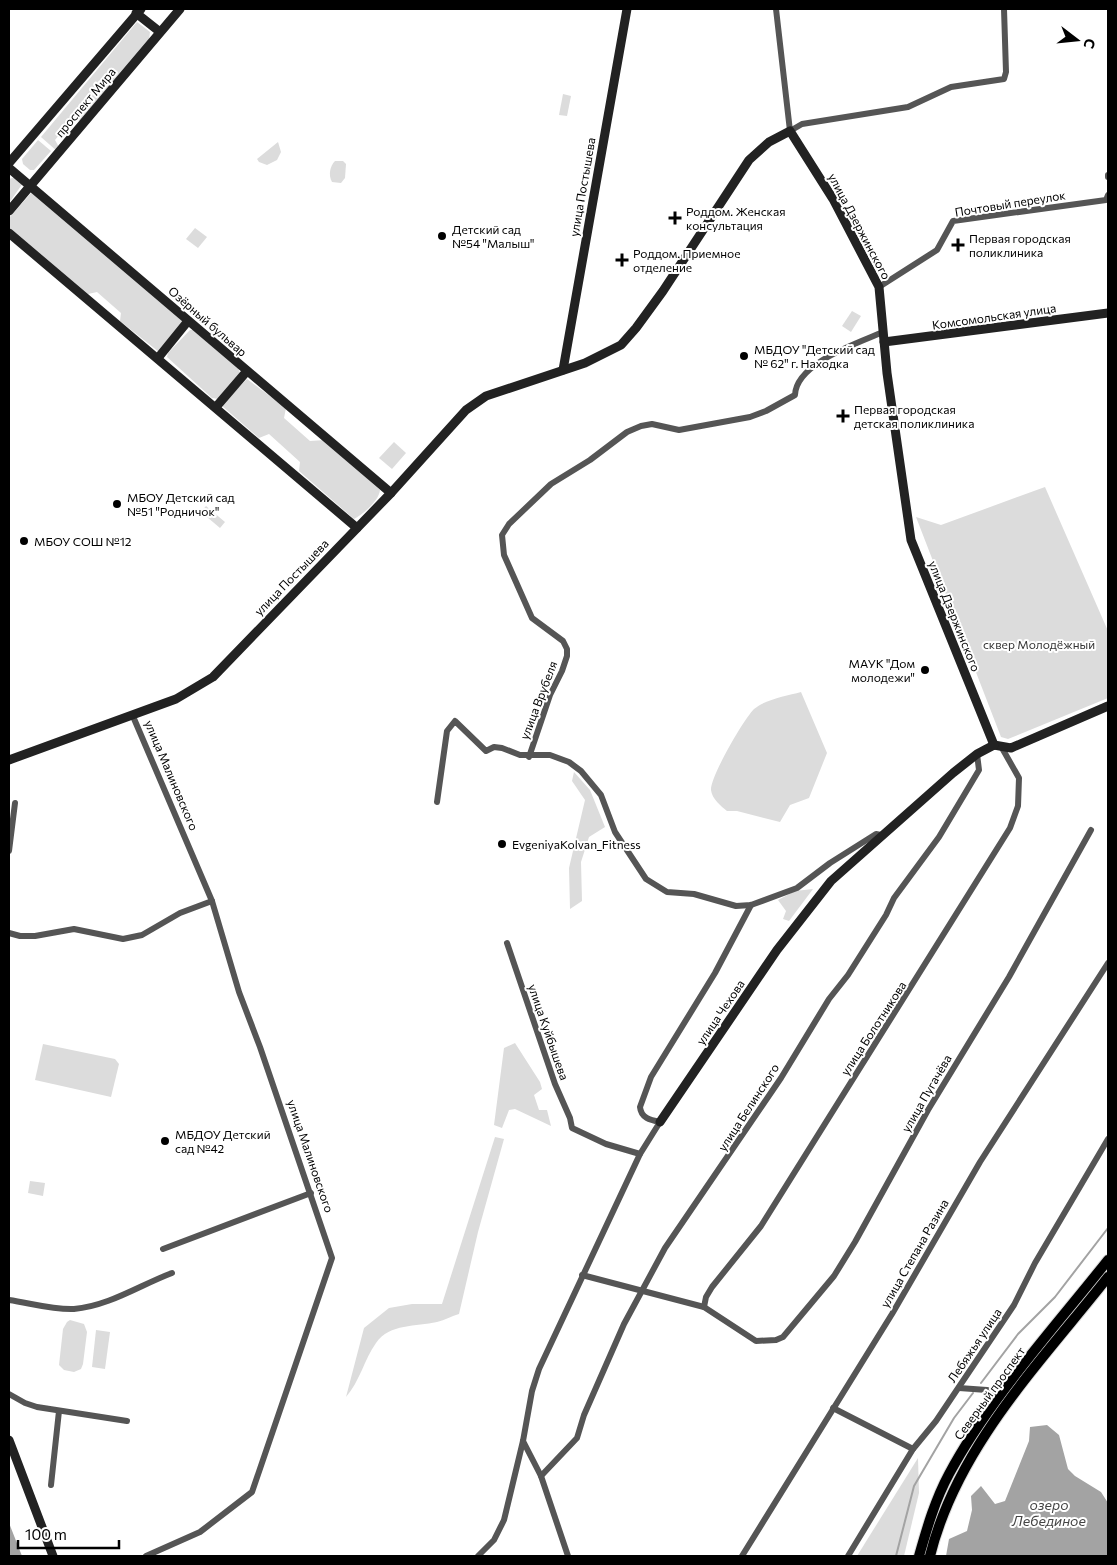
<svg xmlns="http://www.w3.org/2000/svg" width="1117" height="1565" viewBox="0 0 1117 1565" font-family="Commissioner,sans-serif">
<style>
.green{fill:#dcdcdc}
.water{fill:#a3a3a3}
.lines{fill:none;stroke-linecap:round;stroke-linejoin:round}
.stream{stroke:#a3a3a3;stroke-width:2}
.primary-casing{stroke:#dbdbdb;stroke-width:12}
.street{stroke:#555;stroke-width:6}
.secondary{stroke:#222;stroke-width:9}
.primary{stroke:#000;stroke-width:10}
.poi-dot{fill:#000;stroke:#fff;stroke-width:2}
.labels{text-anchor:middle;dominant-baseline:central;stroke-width:4;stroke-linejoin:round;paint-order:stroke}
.street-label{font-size:12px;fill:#000;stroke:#fff}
.poi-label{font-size:12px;fill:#000;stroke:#fff;text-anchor:start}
.park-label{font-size:12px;fill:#333;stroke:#fff}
.water-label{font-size:14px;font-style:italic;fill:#444;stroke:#fff}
</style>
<rect width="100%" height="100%" fill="#fff"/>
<g class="green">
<polygon points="137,22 150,32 149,40 82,122 72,119 55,140 60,149 58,152 41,137"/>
<polygon points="563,94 571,96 567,116 559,115"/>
<polygon points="38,140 51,151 34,170 30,170 23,164 22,159"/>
<polygon points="278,142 281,152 277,160 267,165 259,162 257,159"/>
<path d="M 335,161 L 343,161 L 346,164 L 345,178 L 341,183 L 332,182 C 328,175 330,166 335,161 Z"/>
<polygon points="16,177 23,183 9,203 9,179"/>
<polygon points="32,192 184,321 159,352 120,321 121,313 97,292 88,294 9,227 9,218"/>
<polygon points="195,228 207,237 198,248 186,239"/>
<polygon points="852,311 861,316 851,332 842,326"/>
<polygon points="190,330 193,330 238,368 240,373 219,399 212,398 167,357 168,353"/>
<path d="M 247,379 L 286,408 L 284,418 L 310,441 L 325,440 L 380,490 C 379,501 363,514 354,519 L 299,471 L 300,462 L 269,434 L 259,438 L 221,405 Z"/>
<polygon points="394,442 406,453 392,469 379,458"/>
<polygon points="1045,487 1108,631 1108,698 1008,739 1001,737 916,517 941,525"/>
<polygon points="206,506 225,522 220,528 201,512"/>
<path d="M 801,692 L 827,753 L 809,798 L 790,805 L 780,822 L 737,811 L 727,811 C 721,806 712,799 711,790 C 710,777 744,719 754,709 C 766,699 787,696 801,692 Z"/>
<polygon points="574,772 590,790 605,827 589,837 581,862 582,901 570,909 569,868 585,800 572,781"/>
<polygon points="813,889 789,921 783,919 786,911 778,900 795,891"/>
<polygon points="515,1043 540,1082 542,1089 534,1095 539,1110 547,1110 551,1126 515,1109 509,1110 502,1128 494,1125 504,1048"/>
<polygon points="43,1044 115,1059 119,1064 111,1097 35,1080"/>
<path d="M 495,1137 L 504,1139 L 478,1232 L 459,1314 C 452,1316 445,1320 437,1322 C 416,1327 390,1323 376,1343 C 364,1360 360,1381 346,1397 L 364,1328 L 389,1308 L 412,1304 L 442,1304 Z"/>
<polygon points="30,1181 45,1183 43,1196 28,1193"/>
<polygon points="70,1320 84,1324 87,1332 83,1364 81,1369 74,1372 64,1370 59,1365 63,1329 67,1322"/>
<polygon points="96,1330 110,1332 105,1369 92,1367"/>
<polygon points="918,1458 919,1493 904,1556 857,1556"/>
</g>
<g class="water">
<polygon points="1047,1425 1059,1435 1068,1469 1075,1476 1101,1492 1108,1503 1108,1556 946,1556 949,1539 967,1531 972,1510 971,1496 981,1486 995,1504 1005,1501 1029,1441 1030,1427"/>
<polygon points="9,1523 22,1556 9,1556"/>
</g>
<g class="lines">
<g class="stream">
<polyline points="981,1383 1018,1334 1055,1297 1108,1228"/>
<polyline points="896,1556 914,1486 954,1418 973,1393"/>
</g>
<defs>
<g id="primary">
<path d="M 919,1556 C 927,1528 935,1500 949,1474 C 989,1399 1055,1327 1108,1260"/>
<path d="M 930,1556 C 957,1447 1040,1363 1108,1277"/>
</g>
</defs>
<use href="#primary" class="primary-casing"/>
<g class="street">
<polyline points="776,9 790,131 802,124 908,107 951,87 1004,79 1006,72 1004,9"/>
<polyline points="1108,177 1108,175"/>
<polyline points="879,287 937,250 953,221 1106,200 1108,195"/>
<polyline points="132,714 212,901 239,992 260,1047 332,1258 252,1492 200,1532 146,1556"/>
<path d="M 529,757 L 550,695 L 562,671 L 567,656 L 567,649 L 563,641 L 532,618 L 504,555 L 502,535 L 509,524 L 551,484 L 590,460 L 627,432 L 641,426 L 652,424 L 679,430 L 750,417 L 766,411 L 795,395 C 796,363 858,343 883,332"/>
<polyline points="437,802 447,731 455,721 486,751 494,747 502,748 520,755 550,755 569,762 581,771 601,795 615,832 646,879 667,892 694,894 736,906 751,905 797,888 830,863 876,834 881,835"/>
<polyline points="9,851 15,803"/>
<polyline points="9,933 20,936 35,936 74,929 123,939 142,935 180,913 212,901"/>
<polyline points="507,943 555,1084 570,1118 572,1128 606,1144 640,1154"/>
<polyline points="163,1249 311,1193"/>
<polyline points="582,1275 704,1307 756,1341 776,1340 783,1337 834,1276 855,1242 928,1110 1009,977 1091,830"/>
<path d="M 9,1300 C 30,1303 53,1310 74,1309 C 109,1306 140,1285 172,1273"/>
<polyline points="704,1307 706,1297 712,1287 761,1226 1010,828 1018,806 1019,778 1002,748"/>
<polyline points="959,1388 987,1390 1000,1397"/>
<polyline points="9,1394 25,1403 37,1407 127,1421"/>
<polyline points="833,1408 913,1449"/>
<polyline points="523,1441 541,1476 568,1556"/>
<polyline points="541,1476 577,1438 584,1415 624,1324 665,1248 781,1078 829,999 848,975 886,915 894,898 939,837 979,770 977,754"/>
<polyline points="51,1485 59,1411"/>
<path d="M 478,1556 L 494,1540 L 504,1520 L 523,1441 L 532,1391 L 539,1369 L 640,1154 L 660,1122 C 650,1120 641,1118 640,1107 L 651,1077 L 715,973 L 751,905"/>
<polyline points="742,1556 892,1314 980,1162 1108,963"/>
<polyline points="848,1556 913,1449 936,1421 1014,1305 1035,1263 1108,1139"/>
</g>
<g class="secondary">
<polyline points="136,13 160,32"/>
<polyline points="9,163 141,9"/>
<polyline points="9,168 391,493"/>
<polyline points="9,211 180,9"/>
<polyline points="9,233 357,528"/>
<polyline points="884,342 1108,313"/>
<polyline points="158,358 188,321"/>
<polyline points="563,370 627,9"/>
<polyline points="216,407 247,371"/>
<polyline points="994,745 1011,748 1108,706"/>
<polyline points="9,760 176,699 213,677 391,493 466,410 486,396 585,363 621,345 636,328 663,291 749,160 769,142 790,131 833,199 879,287 887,373 911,540 994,745"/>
<polyline points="660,1122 777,950 831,881 953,773 977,754 994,745"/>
<polyline points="9,1440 53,1556"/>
</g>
<use href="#primary" class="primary"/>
</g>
<g class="poi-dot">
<path d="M672.5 210.5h5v5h5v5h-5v5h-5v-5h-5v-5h5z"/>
<circle cx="442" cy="236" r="5"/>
<path d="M955.5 237.5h5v5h5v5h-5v5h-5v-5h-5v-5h5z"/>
<path d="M619.5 252.5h5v5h5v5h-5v5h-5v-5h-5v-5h5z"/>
<circle cx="744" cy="356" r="5"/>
<path d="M840.5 408.5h5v5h5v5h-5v5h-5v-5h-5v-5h5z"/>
<circle cx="117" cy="504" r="5"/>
<circle cx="24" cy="541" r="5"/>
<circle cx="925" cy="670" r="5"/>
<circle cx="502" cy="844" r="5"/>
<circle cx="165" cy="1141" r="5"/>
</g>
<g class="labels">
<g class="street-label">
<text transform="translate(85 102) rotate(-50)">проспект Мира</text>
<text transform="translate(582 187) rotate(-80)">улица Постышева</text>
<text transform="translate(1010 203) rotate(-9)">Почтовый переулок</text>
<text transform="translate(860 226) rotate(62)">улица Дзержинского</text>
<text transform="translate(994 316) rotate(-8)">Комсомольская улица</text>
<text transform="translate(208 321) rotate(41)">Озёрный бульвар</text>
<text transform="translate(291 577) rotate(-46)">улица Постышева</text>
<text transform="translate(955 616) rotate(68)">улица Дзержинского</text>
<text transform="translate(538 700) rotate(-69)">улица Врубеля</text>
<text transform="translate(172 775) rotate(67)">улица Малиновского</text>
<text transform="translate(720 1012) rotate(-56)">улица Чехова</text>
<text transform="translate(873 1028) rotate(-57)">улица Болотникова</text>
<text transform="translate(549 1032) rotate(71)">улица Куйбышева</text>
<text transform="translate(926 1093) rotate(-60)">улица Пугачёва</text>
<text transform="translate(748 1107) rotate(-57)">улица Белинского</text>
<text transform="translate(311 1156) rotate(71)">улица Малиновского</text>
<text transform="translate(914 1253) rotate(-60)">улица Степана Разина</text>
<text transform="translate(974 1345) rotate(-56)">Лебяжья улица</text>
<text transform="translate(989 1393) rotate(-54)">Северный проспект</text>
</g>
<g class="poi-label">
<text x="686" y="211">Роддом. Женская<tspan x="686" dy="14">консультация</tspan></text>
<text x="452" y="229">Детский сад<tspan x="452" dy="14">№54 "Малыш"</tspan></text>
<text x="969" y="238">Первая городская<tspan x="969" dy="14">поликлиника</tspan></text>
<text x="633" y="253">Роддом. Приемное<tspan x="633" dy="14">отделение</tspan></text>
<text x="754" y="349">МБДОУ "Детский сад<tspan x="754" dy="14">№ 62" г. Находка</tspan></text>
<text x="854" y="409">Первая городская<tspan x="854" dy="14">детская поликлиника</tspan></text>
<text x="127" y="497">МБОУ Детский сад<tspan x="127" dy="14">№51 "Родничок"</tspan></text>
<text x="34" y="541">МБОУ СОШ №12</text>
<text x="915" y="663" text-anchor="end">МАУК "Дом<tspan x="915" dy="14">молодежи"</tspan></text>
<text x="512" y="844">EvgeniyaKolvan_Fitness</text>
<text x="175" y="1134">МБДОУ Детский<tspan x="175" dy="14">сад №42</tspan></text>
</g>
<g class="park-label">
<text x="1039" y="644">сквер Молодёжный</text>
</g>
<g class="water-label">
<text x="1049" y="1504">озеро<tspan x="1049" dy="16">Лебединое</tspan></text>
</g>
</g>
<rect width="1117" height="1565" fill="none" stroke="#000000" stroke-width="20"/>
<g transform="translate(1077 40) rotate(106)" stroke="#ffffff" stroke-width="4" paint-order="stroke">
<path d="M0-4L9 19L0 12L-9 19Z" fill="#000000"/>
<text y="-8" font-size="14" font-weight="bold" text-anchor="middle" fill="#000000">С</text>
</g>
<path d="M18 1540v8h101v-8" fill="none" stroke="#000000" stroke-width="2.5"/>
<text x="25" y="1540" font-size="15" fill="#000000" stroke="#ffffff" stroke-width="4" paint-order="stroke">100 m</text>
</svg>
